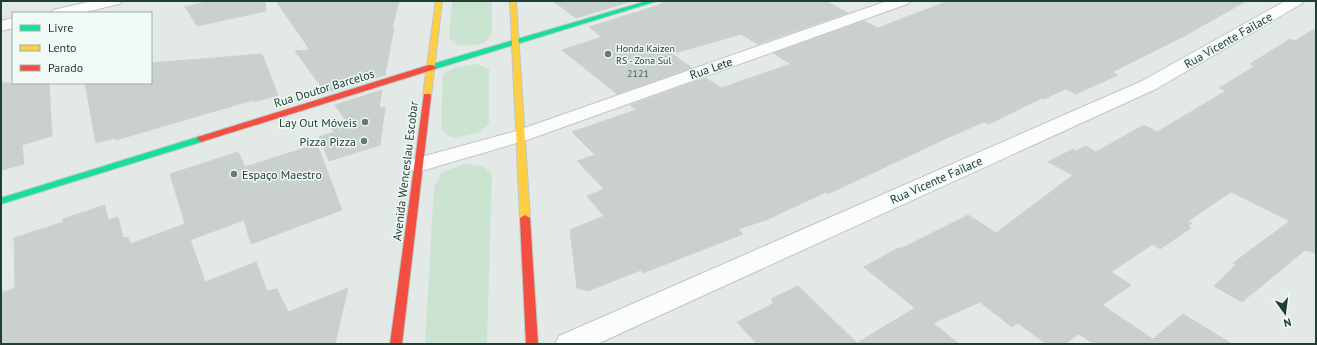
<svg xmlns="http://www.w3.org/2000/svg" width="1317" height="345" viewBox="0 0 1317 345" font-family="'PT Sans',sans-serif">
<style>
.green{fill:#cbe4d2}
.building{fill:#cad0cd;stroke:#cbd2cf}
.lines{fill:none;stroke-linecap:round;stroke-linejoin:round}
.street-casing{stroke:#c0c6c3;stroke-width:2}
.fast-casing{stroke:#bfc7c3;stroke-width:2}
.slow-casing{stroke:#bfc7c3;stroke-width:2}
.jam-casing{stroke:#bfc7c3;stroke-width:2}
.street{fill:#fbfcfb;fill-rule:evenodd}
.fast{fill:#16e098;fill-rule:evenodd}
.slow{fill:#ffcf43;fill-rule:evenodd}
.jam{fill:#f24e42;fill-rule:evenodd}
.poi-dot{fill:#647a73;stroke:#f1f9f5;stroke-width:1.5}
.labels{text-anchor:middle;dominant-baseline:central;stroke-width:3;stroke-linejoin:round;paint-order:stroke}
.far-poi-label{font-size:10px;fill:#203e35;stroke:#f1f9f5;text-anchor:start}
.number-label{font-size:10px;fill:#4b635c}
.street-label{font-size:12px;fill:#203e35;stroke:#f1f9f5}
.poi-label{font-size:12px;fill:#203e35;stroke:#f1f9f5;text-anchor:end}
</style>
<rect width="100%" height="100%" fill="#e3e9e6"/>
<g class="green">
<polygon points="452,1 492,1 492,35 482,44 458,46 449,38"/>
<polygon points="477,64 489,69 489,124 479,133 452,138 441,130 443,74 456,67"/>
<polygon points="465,164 483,166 492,175 487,344 425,344 434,187 442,172"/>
</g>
<g class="building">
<polygon points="210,1 265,1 266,11 197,26 185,7"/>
<polygon points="276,1 399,1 392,28 394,28 385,75 326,93 295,51 310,50"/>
<polygon points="553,1 632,1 576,18"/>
<polygon points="664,1 825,1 848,13 758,44 741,34 672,54 692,68 617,94 562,50 602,37 589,27 659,5"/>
<polygon points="948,1 1246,1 1186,35 1112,72 1118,75 1076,94 1065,89 1044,99 1042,98 989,124 984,122 949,137 828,194 826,192 766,220 738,229 743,234 643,273 641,270 588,291 577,288 570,230 604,216 587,196 604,189 577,161 595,155 572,132 636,110 630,105 706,78 721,88 791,64 773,53 864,21 878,28"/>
<polygon points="1316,28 1316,253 1305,250 1242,302 1214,286 1236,265 1233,263 1290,221 1231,192 1188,221 1192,223 1188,226 1191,228 1160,249 1153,244 1111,272 1131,285 1102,305 1153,339 1183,314 1232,344 1094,344 1079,334 1065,344 1046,344 1018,323 1012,327 980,302 933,323 959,344 757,344 737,322 774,303 771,299 798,286 857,343 915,308 864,267 898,248 900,249 968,215 996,233 1073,175 1048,162 1073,149 1076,151 1086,146 1096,152 1144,125 1157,132 1226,91 1219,88 1255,66 1250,64 1290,39 1295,41"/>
<polygon points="262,54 278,95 254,102 253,100 116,140 115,138 96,143 85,83 151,83 151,63"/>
<polygon points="1,83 49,83 52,136 22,145 24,164 1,170"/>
<polygon points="382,90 379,108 385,107 380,145 329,161 319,137 334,132 327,124 345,119 335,105"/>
<polygon points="317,144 342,210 251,244 244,220 190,240 170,174 238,152 245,167"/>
<polygon points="105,205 108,220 118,217 123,238 128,237 130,244 185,224 205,282 256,262 267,291 277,289 288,312 348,288 335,344 1,344 1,293 15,288 14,238 63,222 63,219"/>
</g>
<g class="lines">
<defs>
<g id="street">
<polygon points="93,1 122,1 119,4 81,13 51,13 53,10"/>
<polygon points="887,1 910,1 907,4 527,140 418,172 410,170 407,165 410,160 513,132"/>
<polygon points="1285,1 1304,1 1301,4 1156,89 597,344 555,344 559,336 1142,81"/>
<polygon points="13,18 13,28 1,31 1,21"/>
</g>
<g id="fast">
<polygon points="647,1 657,1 435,69 432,69 428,67 429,65"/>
<polygon points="201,136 205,139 204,141 1,204 1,198"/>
</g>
<g id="slow">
<polygon points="436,1 442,1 431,96 427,98 423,96"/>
<polygon points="510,1 516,1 530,218 525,221 520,218"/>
</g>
<g id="jam">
<polygon points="429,65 432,65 436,67 435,69 204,141 201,142 197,139 198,137"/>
<polygon points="424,94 430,94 431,96 402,344 390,344"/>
<polygon points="525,215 530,218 538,344 526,344 520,218"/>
</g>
</defs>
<use href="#street" class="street-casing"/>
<use href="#fast" class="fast-casing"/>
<use href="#slow" class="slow-casing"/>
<use href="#jam" class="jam-casing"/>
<use href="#street" class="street"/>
<use href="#fast" class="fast"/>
<use href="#slow" class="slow"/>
<use href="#jam" class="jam"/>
</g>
<g class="poi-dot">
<circle cx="608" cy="54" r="4"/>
<circle cx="365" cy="122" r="4"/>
<circle cx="364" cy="141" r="4"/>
<circle cx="234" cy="174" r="4"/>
</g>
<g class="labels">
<g class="far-poi-label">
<text x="616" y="48">Honda Kaizen<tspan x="616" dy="12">RS - Zona Sul</tspan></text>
</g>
<g class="number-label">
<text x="638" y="73">2121</text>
</g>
<g class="street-label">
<text transform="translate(1228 40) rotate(-30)">Rua Vicente Failace</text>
<text transform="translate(711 68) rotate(-19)">Rua Lete</text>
<text transform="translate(324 88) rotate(-17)">Rua Doutor Barcelos</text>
<text transform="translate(405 171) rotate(-83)">Avenida Wenceslau Escobar</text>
<text transform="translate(936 180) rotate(-24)">Rua Vicente Failace</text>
</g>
<g class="poi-label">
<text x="357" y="122">Lay Out Móveis</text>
<text x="356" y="141">Pizza Pizza</text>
<text x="242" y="174" text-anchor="start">Espaço Maestro</text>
</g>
</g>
<rect width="1317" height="345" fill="none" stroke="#203e35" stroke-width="4"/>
<rect x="12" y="12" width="140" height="72" fill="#f1f9f5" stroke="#9daea8"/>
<rect x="20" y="25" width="20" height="6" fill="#16e098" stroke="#9daea8"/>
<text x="48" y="32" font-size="12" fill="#203e35">Livre</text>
<rect x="20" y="45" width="20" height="6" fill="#ffcf43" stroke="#9daea8"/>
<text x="48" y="52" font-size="12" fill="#203e35">Lento</text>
<rect x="20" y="65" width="20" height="6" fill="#f24e42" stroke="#9daea8"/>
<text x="48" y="72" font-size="12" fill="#203e35">Parado</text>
<g transform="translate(1285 313) rotate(166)" stroke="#f1f9f5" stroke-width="3" paint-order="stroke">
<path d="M0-3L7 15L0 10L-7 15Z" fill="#203e35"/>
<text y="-6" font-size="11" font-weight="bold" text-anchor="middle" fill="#203e35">N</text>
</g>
</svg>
